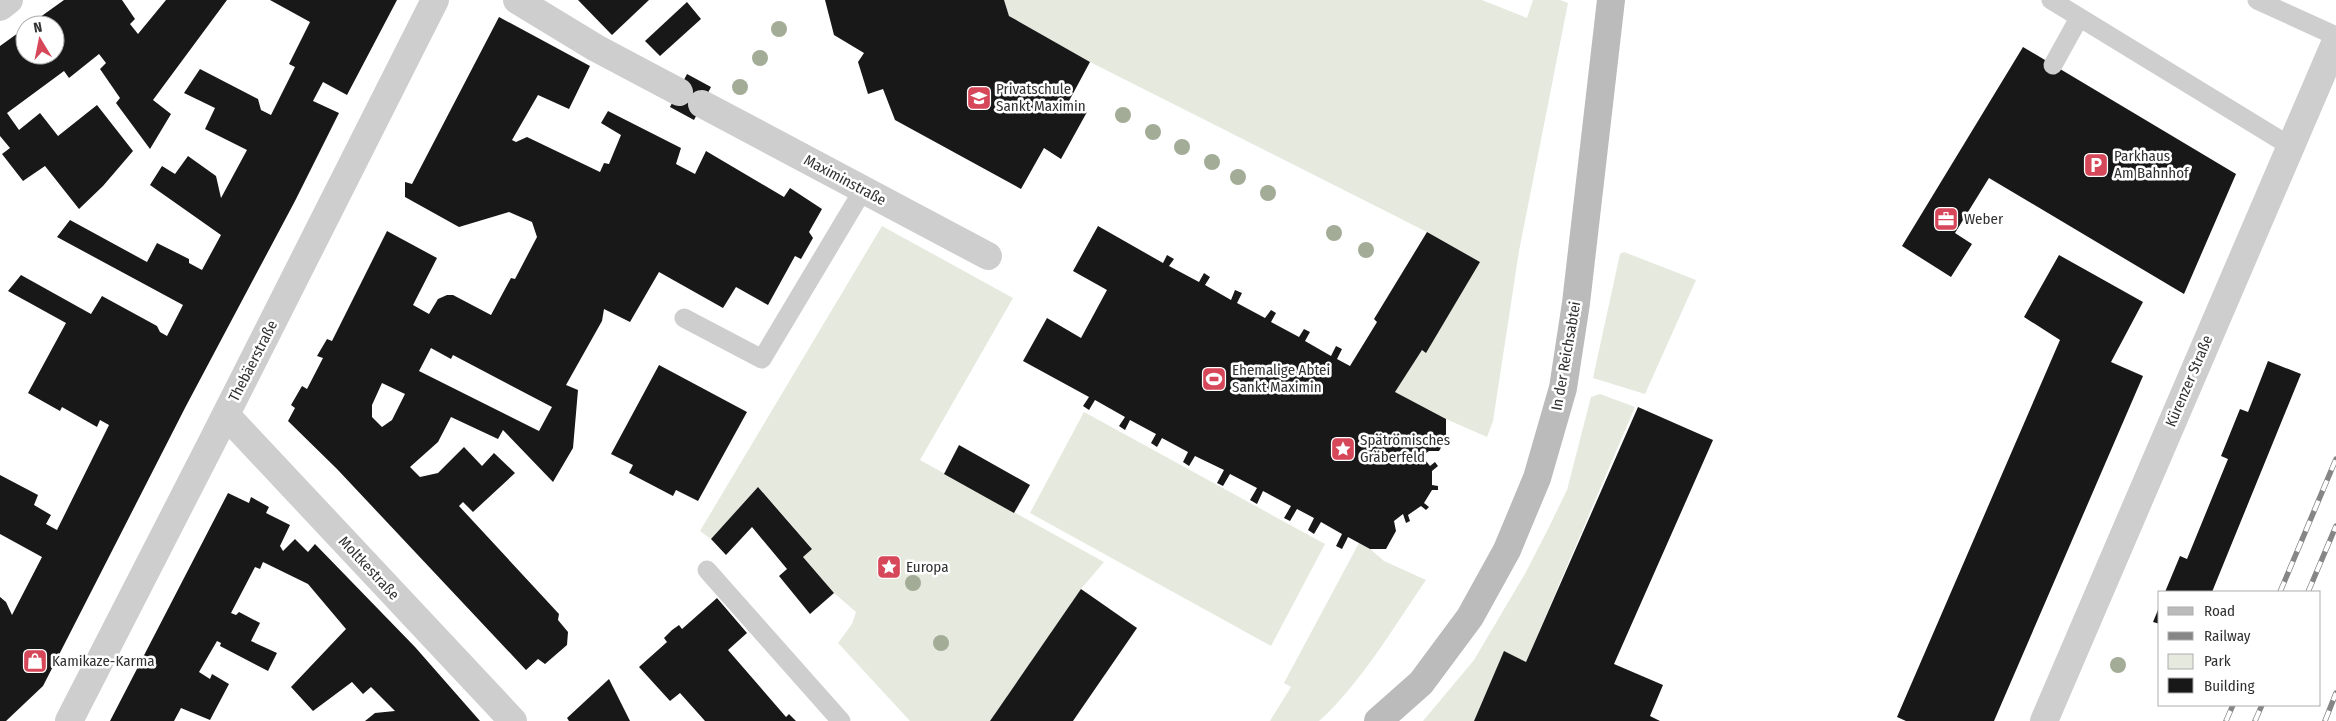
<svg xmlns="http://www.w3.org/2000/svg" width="2336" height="721" viewBox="0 0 2336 721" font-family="'Fira Sans Condensed',sans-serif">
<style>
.green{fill:#e5e9de}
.building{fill:#181818;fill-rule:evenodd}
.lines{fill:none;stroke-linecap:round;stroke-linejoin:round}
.service{stroke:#cecece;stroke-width:19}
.minor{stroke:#cecece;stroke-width:28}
.secondary{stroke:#bbb;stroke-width:28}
.rail-casing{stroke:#868686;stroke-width:5.5}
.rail{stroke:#fff;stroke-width:4;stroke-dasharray:11;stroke-linecap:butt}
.tree{fill:#a2ac97}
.labels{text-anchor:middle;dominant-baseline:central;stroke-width:5;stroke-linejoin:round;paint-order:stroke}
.poi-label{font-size:15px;fill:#313131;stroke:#fff;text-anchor:start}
.street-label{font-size:15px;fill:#313131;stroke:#fff}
</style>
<rect width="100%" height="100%" fill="#fff"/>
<g class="green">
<polygon points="1004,0 1482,0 1527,18 1533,0 1560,0 1568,3 1519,251 1493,421 1487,437 1446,419 1395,392 1422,350 1426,352 1480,262 1427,232 1090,62 1009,16"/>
<polygon points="882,226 1013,298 920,460 1104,562 1081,589 990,721 910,721 838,643 852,624 856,612 834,593 803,557 812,548 758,487 711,539 700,531"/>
<polygon points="1624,252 1696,280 1645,394 1593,378 1620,254"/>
<polygon points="1600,394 1635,407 1526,662 1504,652 1474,721 1423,721 1474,660 1526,572 1549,527 1567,490 1591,397"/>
<polygon points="1084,412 1325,544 1271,646 1030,513"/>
<path d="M 1359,543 L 1370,549 L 1384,561 L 1426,580 C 1395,625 1359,686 1319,721 L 1270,721 L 1291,687 L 1284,683 Z"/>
</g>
<g class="building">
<polygon points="64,0 122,0 135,19 130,24 138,34 166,0 227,0 153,100 171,114 150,149 116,103 120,98 100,69 106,63 99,54 69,78 64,71 7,113 19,130 40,113 58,136 97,105 133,151 103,186 79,209 45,166 23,181 2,154 10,148 0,136 0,46 25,28 25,55 55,55 55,25 29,25"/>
<polygon points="270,0 397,0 347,95 323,82 313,101 339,113 295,201 186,406 43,686 6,721 0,721 0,597 6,602 12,615 42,557 0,534 0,475 38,495 34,505 51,515 46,524 57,530 109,425 100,420 97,427 62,407 60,411 28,393 66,323 8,291 21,275 91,314 102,296 157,326 160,332 167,336 183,305 57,237 70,220 147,262 157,243 189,259 189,263 202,270 221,235 150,185 162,166 175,174 188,156 216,176 221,198 247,150 205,129 215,108 184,93 200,69 258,99 261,110 271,115 295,67 289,64 310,22"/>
<polygon points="578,0 649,0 612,35"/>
<polygon points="825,0 1004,0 1009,16 1090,62 1069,101 1087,112 1061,159 1044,148 1021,189 895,120 883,89 868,94 858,62 864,53 834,35"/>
<polygon points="687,2 701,19 660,56 645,41"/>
<path d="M 499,17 L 590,66 L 569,109 L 538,95 L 512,140 L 516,142 L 527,137 L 600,172 L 604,163 L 609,164 L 621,135 L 601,123 L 608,111 L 681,148 L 676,164 L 695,174 L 706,151 L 784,197 L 790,188 L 822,209 L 809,232 L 813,238 L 801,259 L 795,256 L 768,305 L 736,287 L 723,308 L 659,272 L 630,322 L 604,309 L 602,321 L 566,385 L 578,390 L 573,448 L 553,482 L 503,430 L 498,439 L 451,417 L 438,442 L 410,467 L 420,477 L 438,473 L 464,447 L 482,466 L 494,453 L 515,473 L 473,512 L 463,502 L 459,506 L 559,614 L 558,620 L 568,632 L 567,645 L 545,664 L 538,659 L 526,670 L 337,469 L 288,421 L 295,408 L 291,405 L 302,386 L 307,389 L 323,358 L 317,356 L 327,339 L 332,341 L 387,231 L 437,258 L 413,305 L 429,314 L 438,299 L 447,295 L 453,295 L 491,315 L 511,278 L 515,279 L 537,237 L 532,222 L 509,212 L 459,227 L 405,197 L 405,182 L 412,184 ZM 431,348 L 451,359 L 453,355 L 552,407 L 539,431 L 419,371 ZM 382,383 L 405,394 L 392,420 L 382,427 L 372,417 L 372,405 Z"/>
<polygon points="2023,47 2236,174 2184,294 1989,178 1955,233 1972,244 1951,277 1902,246"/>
<polygon points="687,74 711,87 694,120 670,107"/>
<polygon points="1098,226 1163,263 1167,255 1174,259 1169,266 1199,282 1204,273 1210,277 1205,285 1231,300 1235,290 1242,293 1237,303 1265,318 1271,310 1276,313 1271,322 1299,337 1304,329 1310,332 1305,341 1331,356 1336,346 1342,349 1337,359 1350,366 1377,322 1374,319 1427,232 1480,262 1426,353 1422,350 1395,392 1446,419 1446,439 1439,451 1429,451 1422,456 1430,466 1435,462 1438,466 1432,471 1432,485 1438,486 1438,490 1432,490 1424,503 1429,507 1426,510 1421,506 1408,515 1410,521 1406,523 1403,514 1394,521 1396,531 1386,549 1370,549 1348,537 1342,549 1336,546 1342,534 1321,522 1314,534 1308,530 1314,518 1297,509 1290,521 1284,518 1291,506 1263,491 1257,504 1250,500 1257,488 1230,474 1223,486 1217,483 1224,470 1195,456 1189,466 1183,462 1188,452 1162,438 1157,447 1151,443 1156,434 1130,420 1125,430 1119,426 1125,417 1095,400 1089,410 1083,406 1089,397 1023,361 1047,318 1081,338 1107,290 1073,271"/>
<polygon points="2059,255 2143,302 2111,362 2143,376 1994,721 1906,721 1897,717 2060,340 2024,317"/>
<polygon points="2268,361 2301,374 2212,592 2165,592 2180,556 2187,559 2228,459 2221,456 2240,409 2248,412"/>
<polygon points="659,365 747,412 698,501 676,490 673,496 629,473 633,465 611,454"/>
<polygon points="1638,407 1713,440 1614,664 1663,685 1650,716 1660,721 1474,721 1504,651 1526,662"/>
<polygon points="959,445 1030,485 1014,513 944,474"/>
<polygon points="758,487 812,549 803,557 834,593 810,614 779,576 787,569 752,527 726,555 711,539"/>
<polygon points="228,493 249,503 251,497 269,507 266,513 290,525 280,546 283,551 295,539 308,552 315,544 415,647 480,721 365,721 375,713 395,711 371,687 363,694 352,682 313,711 291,687 346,629 308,584 263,562 260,569 255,567 231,613 236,615 239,612 260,623 251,641 277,653 268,671 220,646 221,643 217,641 199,672 210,679 212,674 229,684 210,720 181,708 174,721 110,721"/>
<polygon points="1081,589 1137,628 1073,721 990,721"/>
<polygon points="717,598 747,633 728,650 786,717 789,714 796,721 705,721 680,693 670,701 639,667 667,642 664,638 672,630 679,625 682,629"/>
<polygon points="2160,605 2160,624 2153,622"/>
<polygon points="609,679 630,721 569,721 567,718"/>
</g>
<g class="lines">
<g class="service">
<polyline points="2051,0 2290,146"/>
<polyline points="2257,0 2336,36"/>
<polyline points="2053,65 2079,18"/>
<polyline points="684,318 762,359 863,190"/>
<polyline points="707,570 841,721"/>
</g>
<g class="minor">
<polyline points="517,0 596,48 679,92"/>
<polyline points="0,7 9,0"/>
<polyline points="702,104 988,256"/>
<polyline points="226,415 513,721"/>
<polyline points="69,721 213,440 435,0"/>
<polyline points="2044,721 2336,41"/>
</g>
<polyline class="secondary" points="1378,721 1421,683 1470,617 1507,550 1537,478 1563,388 1576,303 1611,0"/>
<defs>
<g id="rail">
<polyline points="2280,592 2336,459"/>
<polyline points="2308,592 2336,526"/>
<polyline points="2226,721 2233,705"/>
<polyline points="2255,721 2262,705"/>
<polyline points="2325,721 2336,693"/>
</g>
</defs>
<use href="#rail" class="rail-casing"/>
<use href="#rail" class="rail"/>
</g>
<g class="tree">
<circle cx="779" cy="29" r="8"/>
<circle cx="760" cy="58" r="8"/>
<circle cx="740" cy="87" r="8"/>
<circle cx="1123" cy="115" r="8"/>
<circle cx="1153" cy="132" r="8"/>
<circle cx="1182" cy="147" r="8"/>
<circle cx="1212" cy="162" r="8"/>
<circle cx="1238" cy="177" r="8"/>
<circle cx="1268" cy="193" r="8"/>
<circle cx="1334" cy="233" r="8"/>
<circle cx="1366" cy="250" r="8"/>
<circle cx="913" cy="583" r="8"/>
<circle cx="941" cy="643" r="8"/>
<circle cx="2118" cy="665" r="8"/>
</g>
<defs>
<symbol id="school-square" viewBox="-11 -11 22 22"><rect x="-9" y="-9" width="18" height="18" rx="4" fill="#d54759" stroke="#fff"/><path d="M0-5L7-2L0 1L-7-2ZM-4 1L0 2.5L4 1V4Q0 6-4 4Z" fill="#fff"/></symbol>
<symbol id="parking-square" viewBox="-11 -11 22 22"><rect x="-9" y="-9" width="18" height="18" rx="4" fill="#d54759" stroke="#fff"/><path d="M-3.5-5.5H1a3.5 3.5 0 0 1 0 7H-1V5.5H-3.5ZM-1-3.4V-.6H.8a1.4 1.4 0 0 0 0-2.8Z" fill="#fff"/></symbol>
<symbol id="office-square" viewBox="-11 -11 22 22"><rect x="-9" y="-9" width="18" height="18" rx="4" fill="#d54759" stroke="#fff"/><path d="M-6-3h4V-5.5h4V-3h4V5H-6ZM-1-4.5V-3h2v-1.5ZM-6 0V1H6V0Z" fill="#fff"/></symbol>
<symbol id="stadium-square" viewBox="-11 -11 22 22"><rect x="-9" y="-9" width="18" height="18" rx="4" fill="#d54759" stroke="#fff"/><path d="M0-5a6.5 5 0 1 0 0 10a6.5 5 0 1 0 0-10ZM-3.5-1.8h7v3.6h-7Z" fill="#fff"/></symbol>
<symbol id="sight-square" viewBox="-11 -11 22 22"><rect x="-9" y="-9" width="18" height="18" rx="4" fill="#d54759" stroke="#fff"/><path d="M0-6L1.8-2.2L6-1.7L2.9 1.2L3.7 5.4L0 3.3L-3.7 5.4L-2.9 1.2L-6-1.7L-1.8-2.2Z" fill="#fff"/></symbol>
<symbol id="shop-square" viewBox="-11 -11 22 22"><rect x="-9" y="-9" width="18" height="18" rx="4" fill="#d54759" stroke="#fff"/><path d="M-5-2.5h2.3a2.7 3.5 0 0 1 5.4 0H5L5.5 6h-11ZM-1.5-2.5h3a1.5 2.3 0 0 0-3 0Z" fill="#fff"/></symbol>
</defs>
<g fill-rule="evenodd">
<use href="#school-square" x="965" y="84" width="28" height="28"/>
<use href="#parking-square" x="2082" y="151" width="28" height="28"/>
<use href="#office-square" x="1932" y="205" width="28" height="28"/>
<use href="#stadium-square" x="1200" y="365" width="28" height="28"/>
<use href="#sight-square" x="1329" y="435" width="28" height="28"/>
<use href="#sight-square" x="875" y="553" width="28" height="28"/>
<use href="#shop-square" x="21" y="647" width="28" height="28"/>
</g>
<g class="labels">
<g class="poi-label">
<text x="996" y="89">Privatschule<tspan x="996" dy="17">Sankt Maximin</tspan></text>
<text x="2114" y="156">Parkhaus<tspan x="2114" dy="17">Am Bahnhof</tspan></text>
<text x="1964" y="219">Weber</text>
<text x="1232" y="370">Ehemalige Abtei<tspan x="1232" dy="17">Sankt Maximin</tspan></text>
<text x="1360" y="440">Spätrömisches<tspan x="1360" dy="17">Gräberfeld</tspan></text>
<text x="906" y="567">Europa</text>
<text x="52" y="661">Kamikaze-Karma</text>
</g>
<g class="street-label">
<text transform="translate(845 180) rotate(28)">Maximinstraße</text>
<text transform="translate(1566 356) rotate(-80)">In der Reichsabtei</text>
<text transform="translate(253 361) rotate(-63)">Thebäerstraße</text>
<text transform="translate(2189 381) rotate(-67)">Kürenzer Straße</text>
<text transform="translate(369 568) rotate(47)">Moltkestraße</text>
</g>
</g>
<rect x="2158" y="591" width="162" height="115" fill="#ffffff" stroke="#adadad"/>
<rect x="2168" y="607" width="25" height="8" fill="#bbbbbb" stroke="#adadad"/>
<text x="2204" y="616" font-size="15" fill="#313131">Road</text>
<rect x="2168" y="632" width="25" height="8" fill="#868686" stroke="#adadad"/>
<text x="2204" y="641" font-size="15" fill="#313131">Railway</text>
<rect x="2168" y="654" width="25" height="15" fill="#e5e9de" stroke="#adadad"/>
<text x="2204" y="666" font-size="15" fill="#313131">Park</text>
<rect x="2168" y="678" width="25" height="15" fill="#181818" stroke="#adadad"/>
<text x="2204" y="691" font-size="15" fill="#313131">Building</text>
<g transform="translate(40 40) rotate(350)"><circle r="24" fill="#ffffff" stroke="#adadad"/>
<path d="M0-4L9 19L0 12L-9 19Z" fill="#d54759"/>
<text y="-8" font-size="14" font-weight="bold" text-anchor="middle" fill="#313131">N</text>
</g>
</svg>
